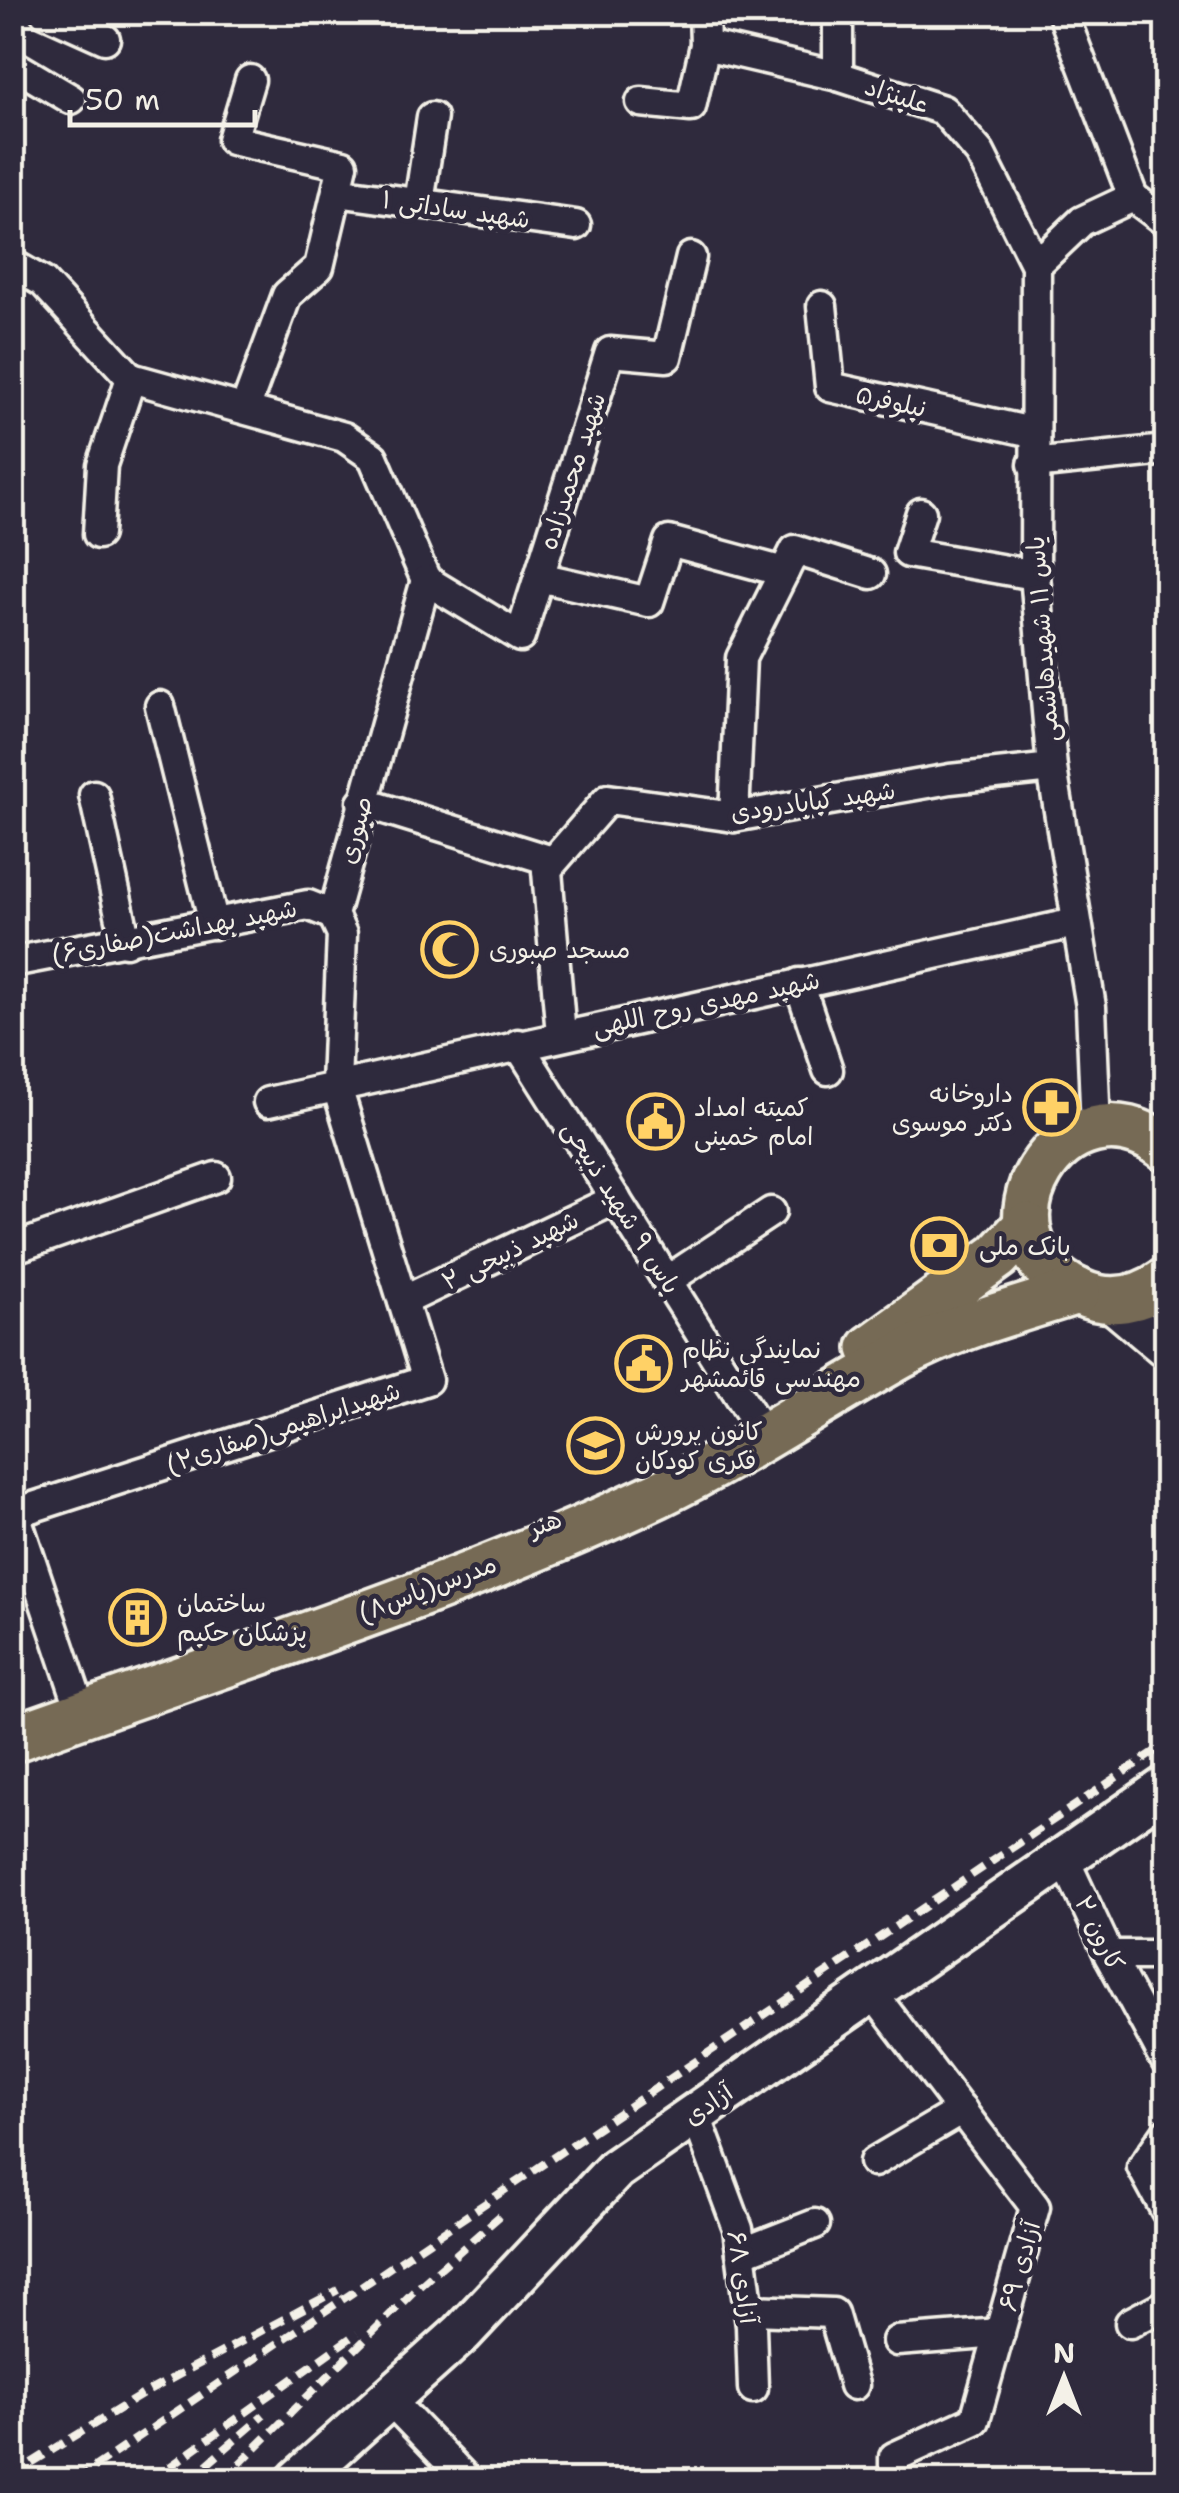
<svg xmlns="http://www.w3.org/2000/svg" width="1179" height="2493" viewBox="0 0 1179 2493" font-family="'Shantell Sans','Playpen Sans Arabic',sans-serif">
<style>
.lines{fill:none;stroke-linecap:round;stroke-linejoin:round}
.minor-casing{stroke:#f4f1e8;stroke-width:35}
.tertiary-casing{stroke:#f4f1e8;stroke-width:42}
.secondary-casing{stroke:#f4f1e8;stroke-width:48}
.primary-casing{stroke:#f4f1e8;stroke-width:52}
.minor{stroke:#2f2a3d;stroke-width:28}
.tertiary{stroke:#2f2a3d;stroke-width:35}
.secondary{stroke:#2f2a3d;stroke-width:40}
.primary{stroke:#766a54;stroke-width:45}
.rail{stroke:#f4f1e8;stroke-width:8;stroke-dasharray:15 8;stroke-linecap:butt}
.labels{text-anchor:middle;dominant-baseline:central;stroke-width:10;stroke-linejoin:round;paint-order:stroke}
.street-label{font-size:25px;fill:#f4f1e8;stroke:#2f2a3d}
.poi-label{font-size:25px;fill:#f4f1e8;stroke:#2f2a3d;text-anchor:start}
</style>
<rect width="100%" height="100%" fill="#2f2a3d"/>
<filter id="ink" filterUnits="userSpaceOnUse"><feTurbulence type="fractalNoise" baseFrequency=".01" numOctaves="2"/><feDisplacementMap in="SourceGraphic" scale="20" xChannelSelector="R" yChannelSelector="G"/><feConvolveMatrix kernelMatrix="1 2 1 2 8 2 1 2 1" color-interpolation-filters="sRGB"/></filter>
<g filter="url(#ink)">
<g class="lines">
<defs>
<g id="minor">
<polyline points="45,12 105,39"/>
<polyline points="704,12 705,45 838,76 943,110 980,153 1036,265"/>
<polyline points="838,12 838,76"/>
<polyline points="1062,12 1133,197"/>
<polyline points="12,64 71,99"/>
<polyline points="641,102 691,107 705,45"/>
<polyline points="337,192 576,225"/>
<polyline points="1133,197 1166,222"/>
<polyline points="419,203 432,117"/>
<polyline points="12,264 43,282 131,378 344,437 373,457 426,580"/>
<polyline points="822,306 830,387 1032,432"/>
<polyline points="245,409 287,295 319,267 343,165 232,140 250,80"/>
<polyline points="1033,464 1166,450"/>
<polyline points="921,513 908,553 1035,575"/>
<polyline points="98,534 102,465 131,378"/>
<polyline points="539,577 649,602 669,541 784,572"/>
<polyline points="426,580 520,637 610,352 667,357 691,257"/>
<polyline points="160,706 214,924"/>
<polyline points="94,795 126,942"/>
<polyline points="362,802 546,859 561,1035"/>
<polyline points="734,817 741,658 795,550 871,574"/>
<polyline points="547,869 608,799 734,817 950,779 1052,768"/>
<polyline points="12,962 308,905 333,915"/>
<polyline points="799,983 828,1070"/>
<polyline points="518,1044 756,1422"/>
<polyline points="268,1102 1075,923"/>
<polyline points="1096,1129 1091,1007 1052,768 1035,575 1036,265 1082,221 1133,197"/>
<polyline points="12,1249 216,1177"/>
<polyline points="668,1280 771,1212"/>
<polyline points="403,1301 616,1199"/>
<polyline points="12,1505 78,1701"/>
<polyline points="15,1513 427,1380 336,1084 342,934 333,915 426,580"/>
<polyline points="1063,1856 1109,1955 1166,2061"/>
<polyline points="1109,1955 1166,1955"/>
<polyline points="871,1991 1035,2207 975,2420 894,2457 894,2480"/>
<polyline points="695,2113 738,2229 751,2326 753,2388"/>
<polyline points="1166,2133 1142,2167 1166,2211"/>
<polyline points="874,2162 962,2110"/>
<polyline points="741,2253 815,2224"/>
<polyline points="749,2310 833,2313 854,2385"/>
<polyline points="1130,2323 1166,2304"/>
<polyline points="897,2341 1000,2333"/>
<polyline points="391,2401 467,2480"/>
</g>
<polyline id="tertiary" points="1109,1302 1166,1350"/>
<polyline id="secondary" points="298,2480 462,2333 616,2169 1166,1787"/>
<g id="primary">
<path d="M 1166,1148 C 1065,1070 961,1236 1079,1292 C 1109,1306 1140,1300 1166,1281"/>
<polyline points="871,1348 998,1256 1026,1226"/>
<path d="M 12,1739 C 226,1662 451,1592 657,1495 C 741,1455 818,1402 900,1356 C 955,1326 1018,1310 1077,1291"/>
</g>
</defs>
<use href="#minor" class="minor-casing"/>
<use href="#tertiary" class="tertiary-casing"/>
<use href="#secondary" class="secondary-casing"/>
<use href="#primary" class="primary-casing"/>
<use href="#minor" class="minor"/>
<use href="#tertiary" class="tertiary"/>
<use href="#secondary" class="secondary"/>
<use href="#primary" class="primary"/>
<g class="rail">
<polyline points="12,2475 143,2394 338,2290"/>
<polyline points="75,2480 1166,1744"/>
<polyline points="151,2480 357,2333"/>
<polyline points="189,2480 264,2415"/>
<polyline points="223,2480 413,2292 503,2213"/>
</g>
</g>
</g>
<defs>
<symbol id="mosque-ring" viewBox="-11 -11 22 22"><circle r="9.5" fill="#2f2a3d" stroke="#ffd166" stroke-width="1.5"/><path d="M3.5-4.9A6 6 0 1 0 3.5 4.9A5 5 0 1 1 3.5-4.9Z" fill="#ffd166"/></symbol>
<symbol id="pharmacy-ring" viewBox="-11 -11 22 22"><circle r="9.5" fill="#2f2a3d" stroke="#ffd166" stroke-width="1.5"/><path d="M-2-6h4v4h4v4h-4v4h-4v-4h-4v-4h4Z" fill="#ffd166"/></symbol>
<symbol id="civic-ring" viewBox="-11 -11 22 22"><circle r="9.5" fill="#2f2a3d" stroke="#ffd166" stroke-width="1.5"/><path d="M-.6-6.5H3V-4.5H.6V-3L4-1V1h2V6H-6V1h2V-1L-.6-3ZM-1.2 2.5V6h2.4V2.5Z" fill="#ffd166"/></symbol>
<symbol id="bank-ring" viewBox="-11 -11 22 22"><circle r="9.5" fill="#2f2a3d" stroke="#ffd166" stroke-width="1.5"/><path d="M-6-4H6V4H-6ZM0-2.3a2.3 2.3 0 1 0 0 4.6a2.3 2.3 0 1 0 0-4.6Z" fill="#ffd166"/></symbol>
<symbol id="school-ring" viewBox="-11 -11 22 22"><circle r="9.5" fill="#2f2a3d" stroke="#ffd166" stroke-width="1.5"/><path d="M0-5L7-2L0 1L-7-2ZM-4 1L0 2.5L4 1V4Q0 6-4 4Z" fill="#ffd166"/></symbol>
<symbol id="building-ring" viewBox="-11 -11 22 22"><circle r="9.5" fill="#2f2a3d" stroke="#ffd166" stroke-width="1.5"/><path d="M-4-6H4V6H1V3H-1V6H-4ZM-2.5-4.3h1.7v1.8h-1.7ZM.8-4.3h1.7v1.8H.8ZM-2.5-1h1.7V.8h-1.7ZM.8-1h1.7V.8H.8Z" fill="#ffd166"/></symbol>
</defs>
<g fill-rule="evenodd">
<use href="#mosque-ring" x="418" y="918" width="63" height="63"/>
<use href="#pharmacy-ring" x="1020" y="1076" width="63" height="63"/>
<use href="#civic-ring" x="624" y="1090" width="63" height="63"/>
<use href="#bank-ring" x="908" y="1214" width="63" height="63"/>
<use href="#civic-ring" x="612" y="1332" width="63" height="63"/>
<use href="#school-ring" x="564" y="1414" width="63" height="63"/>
<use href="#building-ring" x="106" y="1586" width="63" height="63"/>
</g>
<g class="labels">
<g class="street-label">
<text transform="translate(897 95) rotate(18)">علینژاد</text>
<text transform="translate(456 209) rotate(8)">شهید ساداتی ۱</text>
<text transform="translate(891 401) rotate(12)">نیلوفر۵</text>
<text transform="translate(572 471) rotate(-72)">شهید محمدزاده</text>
<text transform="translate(1042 639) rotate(-94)">یاس ۱۱ شهیدهاشمی</text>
<text transform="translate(813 801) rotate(-8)">شهید کیابادرودی</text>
<text transform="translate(355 830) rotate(-75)">صبوری</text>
<text transform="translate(174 931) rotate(-11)">شهید بهداشت(صفاری۶)</text>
<text transform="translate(706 1003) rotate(-12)">شهید مهدی روح اللهی</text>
<text transform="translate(622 1207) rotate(58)">یاس ۹ شهید ذبیحی</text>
<text transform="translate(510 1250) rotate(-26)">شهید ذبیحی ۲</text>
<text transform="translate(283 1427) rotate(-18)">شهیدابراهیمی(صفاری۲)</text>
<text transform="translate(545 1523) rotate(-21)">هنر</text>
<text transform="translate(427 1588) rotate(-21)">مدرس(یاس۸)</text>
<text transform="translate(1100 1933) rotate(64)">کارون ۲</text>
<text transform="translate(708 2104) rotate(-35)">آزادی</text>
<text transform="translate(1019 2266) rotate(-74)">آزادی ۶۹</text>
<text transform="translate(743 2277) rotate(82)">آزادی ۶۸</text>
</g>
<g class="poi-label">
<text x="489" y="949">مسجد صبوری</text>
<text x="1013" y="1093" text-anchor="end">داروخانه<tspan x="1013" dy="29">دکتر موسوی</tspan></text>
<text x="694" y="1107">کمیته امداد<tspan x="694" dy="29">امام خمینی</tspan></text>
<text x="979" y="1246">بانک ملی</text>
<text x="682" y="1349">نمایندگی نظام<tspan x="682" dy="29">مهندسی قائمشهر</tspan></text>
<text x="635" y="1431">کانون پرورش<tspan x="635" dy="29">فکری کودکان</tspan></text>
<text x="177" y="1603">ساختمان<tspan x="177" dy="29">پزشکان حکیم</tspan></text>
</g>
</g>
<rect width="1179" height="2493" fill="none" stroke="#2f2a3d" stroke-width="50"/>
<rect x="25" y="25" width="1129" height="2443" fill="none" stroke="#f4f1e8" stroke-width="4" filter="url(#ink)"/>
<g transform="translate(1064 2378)" stroke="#2f2a3d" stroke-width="8" paint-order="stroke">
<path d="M0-8L18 38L0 25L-18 38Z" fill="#f4f1e8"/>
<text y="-15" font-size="28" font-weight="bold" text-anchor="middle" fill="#f4f1e8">N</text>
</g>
<path d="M70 110v15h185v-15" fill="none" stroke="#f4f1e8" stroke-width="5"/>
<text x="85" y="110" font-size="30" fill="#f4f1e8" stroke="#2f2a3d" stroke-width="8" paint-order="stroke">50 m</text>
</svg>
